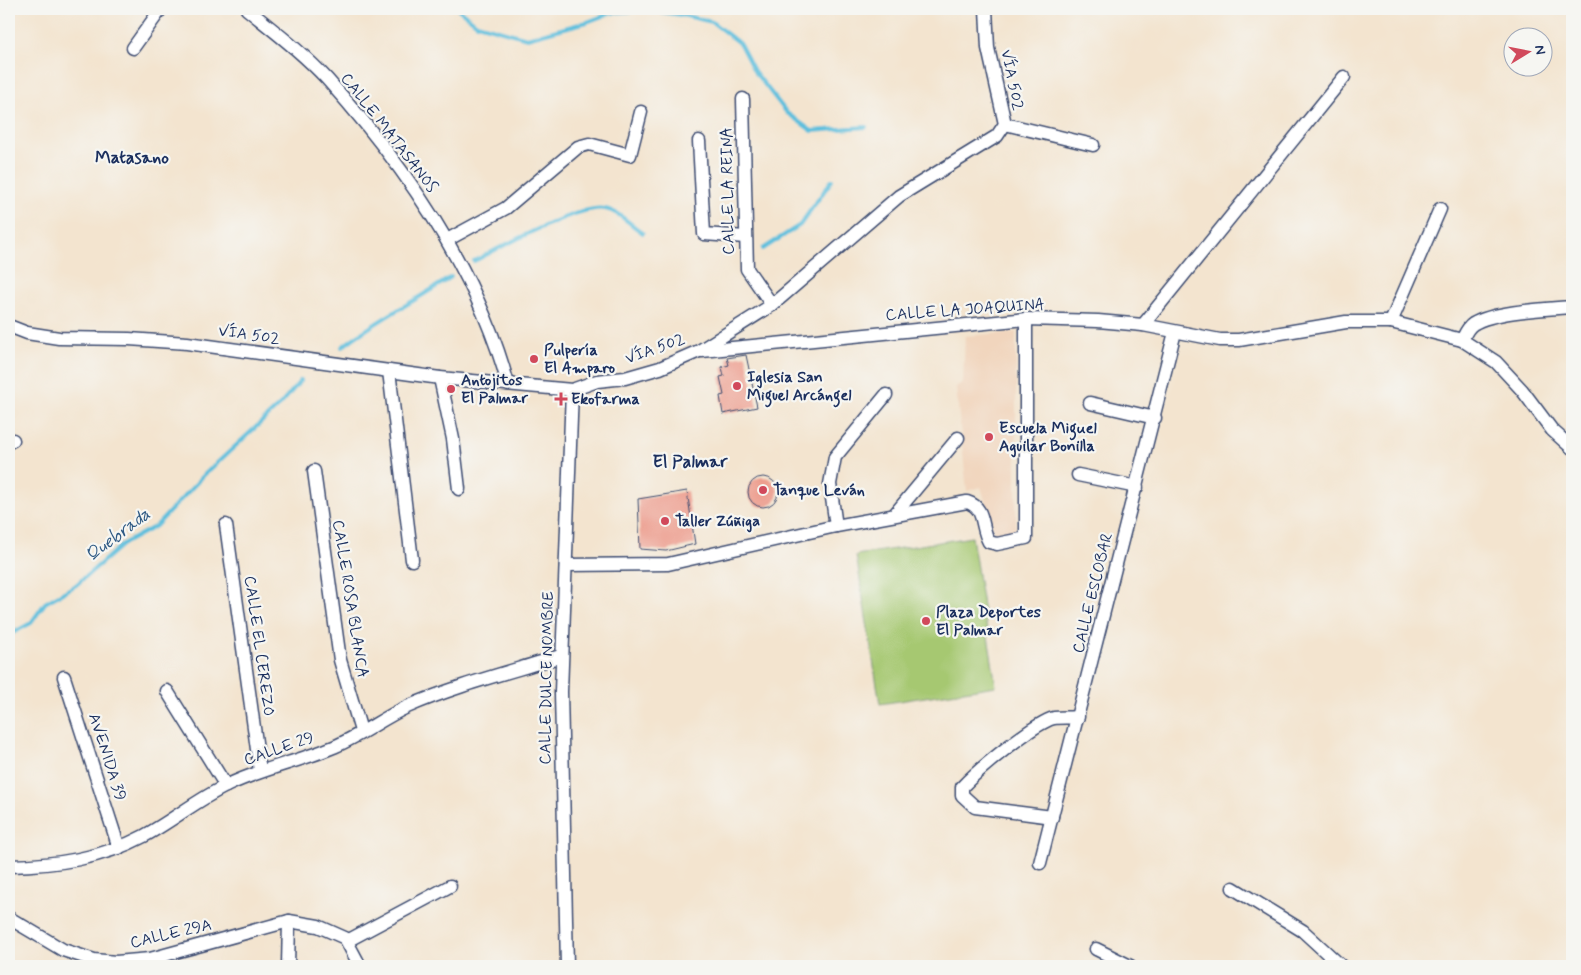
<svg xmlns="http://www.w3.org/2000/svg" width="1581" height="975" viewBox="0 0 1581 975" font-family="Mynerve,sans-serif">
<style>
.built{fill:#f1d5bd}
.green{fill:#a6c871;stroke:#607c68}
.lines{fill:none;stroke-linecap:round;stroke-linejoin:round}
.stream{stroke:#5fbfdd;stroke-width:4}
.building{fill:#ec9888}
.minor-casing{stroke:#3b4a6f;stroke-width:15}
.minor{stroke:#fff;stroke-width:12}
.poi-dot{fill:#d1495b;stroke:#f6f6f2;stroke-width:2}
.labels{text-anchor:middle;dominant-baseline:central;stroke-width:4.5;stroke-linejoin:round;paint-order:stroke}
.street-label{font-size:16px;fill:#1b2f5e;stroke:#f6f6f2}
.poi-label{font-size:16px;font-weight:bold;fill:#1b2f5e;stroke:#f6f6f2;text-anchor:start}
.neighbourhood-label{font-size:18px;font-weight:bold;fill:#1b2f5e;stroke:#f6f6f2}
.water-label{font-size:18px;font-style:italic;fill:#2f5a84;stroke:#f6f6f2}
</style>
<rect width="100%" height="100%" fill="#f6f6f2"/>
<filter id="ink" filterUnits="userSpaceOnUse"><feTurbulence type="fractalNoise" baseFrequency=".02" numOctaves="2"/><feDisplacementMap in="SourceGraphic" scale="10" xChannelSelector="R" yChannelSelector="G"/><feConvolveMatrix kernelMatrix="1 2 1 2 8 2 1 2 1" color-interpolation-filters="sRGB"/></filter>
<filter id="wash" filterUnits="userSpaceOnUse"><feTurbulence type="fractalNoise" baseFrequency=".0096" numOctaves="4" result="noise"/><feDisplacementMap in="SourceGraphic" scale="20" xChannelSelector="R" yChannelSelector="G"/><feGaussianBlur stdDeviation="1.12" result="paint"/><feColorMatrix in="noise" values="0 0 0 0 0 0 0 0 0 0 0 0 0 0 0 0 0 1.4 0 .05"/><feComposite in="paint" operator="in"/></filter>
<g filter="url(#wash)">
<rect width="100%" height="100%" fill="#f3e4cf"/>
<polygon class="built" points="1016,332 1016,531 995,534 981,487 967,491 956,387 963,382 965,336"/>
<polygon class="green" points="972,537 996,686 880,704 856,555"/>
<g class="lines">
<g class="stream">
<polyline points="458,9 477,24 527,38 587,22 611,13 645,10 682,15 712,22 740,44 754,71 787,113 812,131 866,127"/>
<polyline points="1414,9 1416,11"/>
<polyline points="763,249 800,225 832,180"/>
<path d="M 474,261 C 500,248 579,204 605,209 C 618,211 632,226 643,233"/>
<path d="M 342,347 C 376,320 416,301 451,277"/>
<polyline points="9,635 31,623 45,603 76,585 123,544 156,526 205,474 281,404 301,380"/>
</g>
</g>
<g id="blocks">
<g class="building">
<polygon points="746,355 757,407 723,414 720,396 724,395 720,377 724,376 722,367 729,365 727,358"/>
<circle cx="763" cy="492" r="15"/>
<polygon points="687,491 695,544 666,551 640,549 638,499"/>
</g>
</g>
</g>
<g filter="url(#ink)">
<use href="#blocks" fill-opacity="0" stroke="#3b4a6f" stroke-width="1"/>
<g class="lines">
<defs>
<g id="minor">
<path d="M 247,9 C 274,31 303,53 327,79 C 406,167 477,269 508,384"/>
<polyline points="133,48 161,9"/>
<polyline points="743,99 747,269 772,305"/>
<polyline points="1005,124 1093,145"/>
<polyline points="699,141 704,234 745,237"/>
<polyline points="447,240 506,208 578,147 589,144 630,155 641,112"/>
<polyline points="1391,322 1440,209"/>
<polyline points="1143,325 1344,77"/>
<polyline points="9,326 27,333 59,338 129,339 187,343 440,378 572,390 597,381 625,378 660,368 699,351 772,305 899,196 997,136 1005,124 988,48 986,9"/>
<path d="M 1462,340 C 1465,334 1467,328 1473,324 C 1494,311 1547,309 1572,307"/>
<polyline points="702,351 1026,319 1098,321 1143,325 1220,340 1239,340 1346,322 1391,322 1462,340 1496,362 1522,390 1552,430 1572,448"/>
<polyline points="389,371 412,560"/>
<polyline points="440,378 453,439 459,489"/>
<polyline points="1090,403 1155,418"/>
<polyline points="9,442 13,440"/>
<polyline points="314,471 340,660 361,731"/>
<polyline points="1078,475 1137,487"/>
<polyline points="894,515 958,438"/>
<polyline points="226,525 260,771"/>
<polyline points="836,526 830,484 835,457 886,395"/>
<path d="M 566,565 L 668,564 L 836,526 L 967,502 C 986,508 980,526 989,542 L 997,544 L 1026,538 L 1026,319"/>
<polyline points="64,677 119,848"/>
<polyline points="167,691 226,786"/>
<path d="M 1052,817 L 975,807 L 962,795 L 962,787 C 977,771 1034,723 1054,718 C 1062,717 1070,718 1078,717"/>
<polyline points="1040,863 1175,332"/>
<path d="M 9,866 C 56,865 101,859 144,836 C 172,821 198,799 228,785 C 261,769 297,762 331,748 C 357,738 381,719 407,707 C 457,685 510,672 561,656"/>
<polyline points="1233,888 1303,931 1341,966"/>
<polyline points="9,918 63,950 94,960 116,962 150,959 289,921 318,926 345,938 360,966"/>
<polyline points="347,941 450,886"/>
<polyline points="1096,949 1130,966"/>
<polyline points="288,966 289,921"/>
<polyline points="567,966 561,692 572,390"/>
</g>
</defs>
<use href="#minor" class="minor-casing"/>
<use href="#minor" class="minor"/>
</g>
</g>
<g class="poi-dot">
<circle cx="534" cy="359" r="5"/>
<circle cx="737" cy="386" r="5"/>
<circle cx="451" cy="389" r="5"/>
<path d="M558.5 391.5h5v5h5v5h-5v5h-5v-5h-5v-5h5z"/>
<circle cx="989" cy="437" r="5"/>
<circle cx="763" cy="490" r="5"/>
<circle cx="665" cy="521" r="5"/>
<circle cx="926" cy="621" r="5"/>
</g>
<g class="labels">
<g class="street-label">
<text transform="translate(1012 80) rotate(78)">VÍA 502</text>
<text transform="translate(389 133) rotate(52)">CALLE MATASANOS</text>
<text transform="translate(728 191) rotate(-91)">CALLE LA REINA</text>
<text transform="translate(965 310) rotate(-4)">CALLE LA JOAQUINA</text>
<text transform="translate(249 335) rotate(8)">VÍA 502</text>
<text transform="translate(655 349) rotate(-20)">VÍA 502</text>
<text transform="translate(1093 593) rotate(-76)">CALLE ESCOBAR</text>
<text transform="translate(350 599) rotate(81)">CALLE ROSA BLANCA</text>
<text transform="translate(259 646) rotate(82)">CALLE EL CEREZO</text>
<text transform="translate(547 678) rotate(-89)">CALLE DULCE NOMBRE</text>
<text transform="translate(279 749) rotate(-19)">CALLE 29</text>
<text transform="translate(107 757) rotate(72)">AVENIDA 39</text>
<text transform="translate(171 934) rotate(-13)">CALLE 29A</text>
</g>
<g class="poi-label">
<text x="544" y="350">Pulpería<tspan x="544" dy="18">El Amparo</tspan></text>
<text x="747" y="377">Iglesia San<tspan x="747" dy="18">Miguel Arcángel</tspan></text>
<text x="461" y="380">Antojitos<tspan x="461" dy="18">El Palmar</tspan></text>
<text x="571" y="399">Ekofarma</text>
<text x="999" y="428">Escuela Miguel<tspan x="999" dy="18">Aguilar Bonilla</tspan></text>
<text x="773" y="490">Tanque Leván</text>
<text x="675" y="521">Taller Zúñiga</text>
<text x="936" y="612">Plaza Deportes<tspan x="936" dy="18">El Palmar</tspan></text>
</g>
<g class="neighbourhood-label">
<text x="132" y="158">Matasano</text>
<text x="690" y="462">El Palmar</text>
</g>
<g class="water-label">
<text transform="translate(118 535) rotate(-37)">Quebrada</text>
</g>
</g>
<rect width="1581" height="975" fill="none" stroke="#f6f6f2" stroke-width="30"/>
<g transform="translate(1528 52) rotate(80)"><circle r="24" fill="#f6f6f2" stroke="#9ea6b7"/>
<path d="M0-4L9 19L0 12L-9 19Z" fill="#d1495b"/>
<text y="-8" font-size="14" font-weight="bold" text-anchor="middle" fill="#1b2f5e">N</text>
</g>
</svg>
